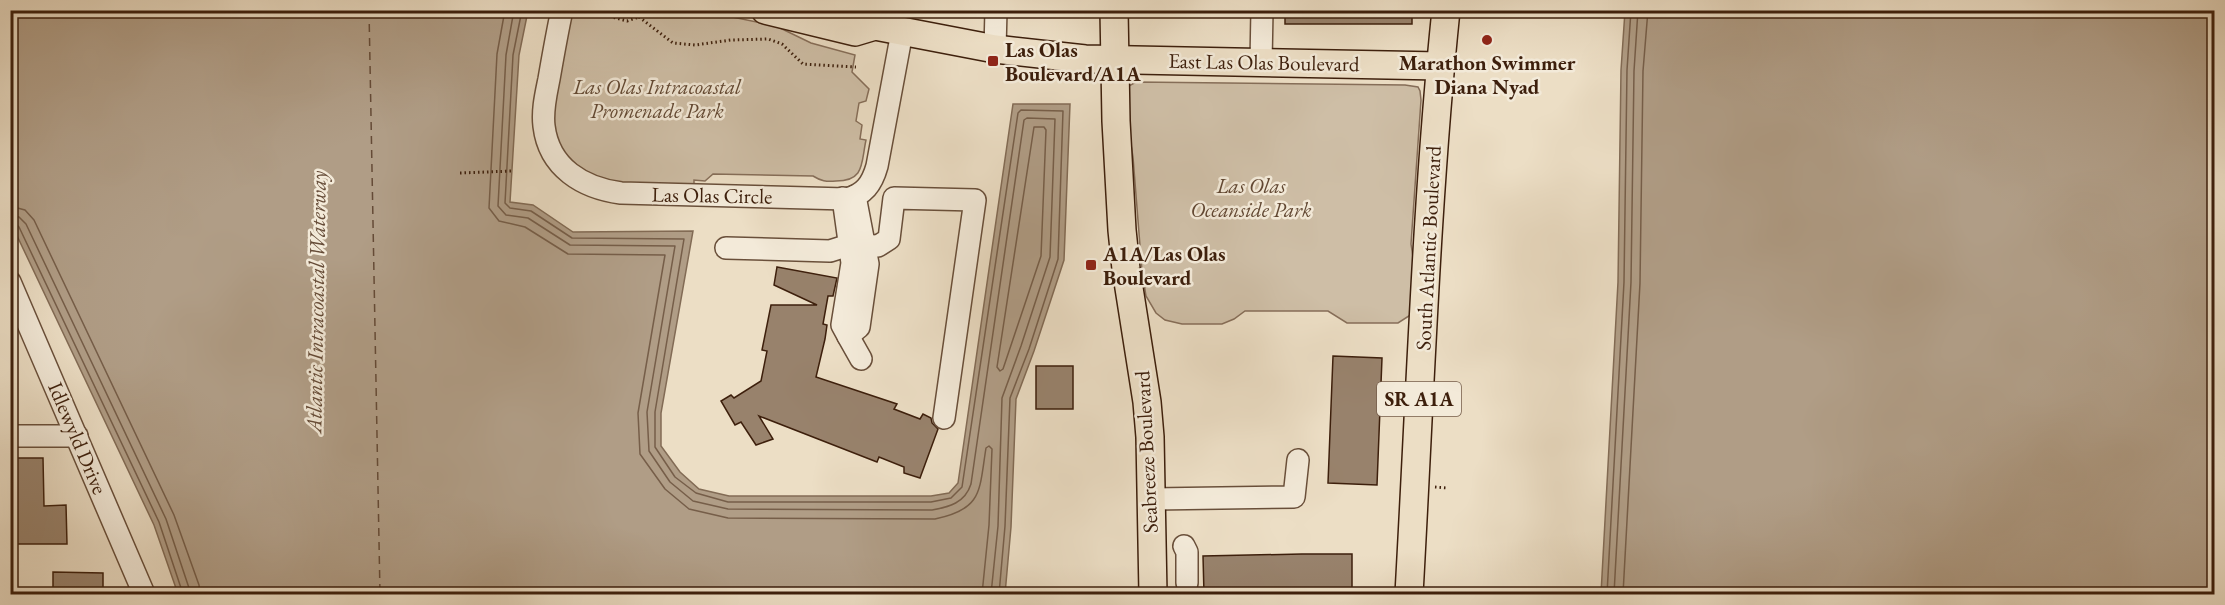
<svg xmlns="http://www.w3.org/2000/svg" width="2225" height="605" viewBox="0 0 2225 605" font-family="'EB Garamond',serif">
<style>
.green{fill:#cebea6;stroke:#866e59;stroke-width:1.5}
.water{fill:#b09d86;stroke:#826b55;stroke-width:1.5}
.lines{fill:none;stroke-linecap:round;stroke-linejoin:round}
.shore{stroke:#765e49;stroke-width:1.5}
.ferry{stroke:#654b37;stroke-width:1.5;stroke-dasharray:8 6;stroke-linecap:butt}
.building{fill:#98826c;stroke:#3d1f0c;stroke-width:1.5}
.minor-casing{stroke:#694f3a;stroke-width:24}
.major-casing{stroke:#3d1f0c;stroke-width:30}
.path{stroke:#3d1f0c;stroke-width:3;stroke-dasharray:1.5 3;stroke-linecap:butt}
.minor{stroke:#f3ead9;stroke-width:21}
.major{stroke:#ecdec5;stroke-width:27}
.poi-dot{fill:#8f2418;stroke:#f3ead9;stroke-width:2}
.labels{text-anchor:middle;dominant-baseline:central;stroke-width:5;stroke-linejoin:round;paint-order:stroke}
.shield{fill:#f3ead9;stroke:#745c4a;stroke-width:1.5}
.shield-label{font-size:20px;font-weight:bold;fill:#3d1f0c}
.poi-label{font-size:21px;font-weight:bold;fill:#3d1f0c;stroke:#f3ead9;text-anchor:start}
.street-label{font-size:21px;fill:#3d1f0c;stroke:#f3ead9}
.park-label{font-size:21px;font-style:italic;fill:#614732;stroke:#f3ead9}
.water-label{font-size:22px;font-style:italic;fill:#654b37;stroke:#f3ead9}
</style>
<rect width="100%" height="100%" fill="#ecdec5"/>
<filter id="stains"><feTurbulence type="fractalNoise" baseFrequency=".00333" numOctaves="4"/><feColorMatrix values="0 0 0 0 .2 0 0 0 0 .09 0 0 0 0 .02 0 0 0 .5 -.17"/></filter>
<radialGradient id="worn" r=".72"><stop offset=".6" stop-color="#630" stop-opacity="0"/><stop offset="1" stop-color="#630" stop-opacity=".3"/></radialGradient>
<g class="green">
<path d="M 570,11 L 703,11 L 776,26 L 811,43 L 855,55 L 852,72 L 869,89 L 866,101 L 859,103 L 856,121 L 862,125 L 860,139 L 866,140 C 861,163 865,181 836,181 C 826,182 821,181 813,176 L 713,174 L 705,181 L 694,180 L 694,187 L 623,187 L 579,173 L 555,139 L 553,108 Z"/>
<polygon points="1136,82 1405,85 1418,87 1420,91 1421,100 1411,244 1416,277 1412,314 1398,323 1347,323 1328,311 1245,311 1234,319 1222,324 1182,324 1165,320 1156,313 1146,296 1142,271 1133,157 1126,113 1127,87"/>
</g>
<g class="water">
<polygon points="11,10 528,11 519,55 510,202 533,205 573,232 693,231 661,413 661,446 680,472 699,489 729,496 931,496 949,493 958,483 1013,104 1070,104 1064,260 1034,351 1016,399 1011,527 1005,594 178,594 154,525 11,223"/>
<polygon points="1625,11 2214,11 2214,594 1601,594 1618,282 1621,70"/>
</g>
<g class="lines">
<g class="shore">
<path d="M 505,10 L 497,54 L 489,208 L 499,221 L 525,227 L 568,254 L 665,255 L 638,413 L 640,454 L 665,489 L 689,509 L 728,518 L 935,519 C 983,509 979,491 986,448 L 989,446 L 992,449 L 989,525 L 982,594"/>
<path d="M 514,10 L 506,55 L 498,206 L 506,215 L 528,218 L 570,245 L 675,246 L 647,412 L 649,451 L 670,482 L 693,501 L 728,509 L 932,510 C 949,507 965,503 971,484 L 1024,120 L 1027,118 L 1055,119 L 1050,257 L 1021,346 L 1002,398 L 998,526 L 991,594"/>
<polyline points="522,10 513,55 505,203 510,208 531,211 572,238 684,239 655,412 655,447 675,477 696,493 728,502 931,502 951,498 962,487 1018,113 1021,110 1063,111 1058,259 1029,349 1010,398 1005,526 999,594"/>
<polygon points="1034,127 1044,127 1046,130 1041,256 1003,369 1000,371 997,367"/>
<polyline points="10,206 25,210 34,220 174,515 199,585 200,594"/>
<polyline points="10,215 19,217 26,224 166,519 191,594"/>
<polyline points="10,223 15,223 19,227 159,522 183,594"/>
<polyline points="1607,594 1624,282 1627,70 1631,10"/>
<polyline points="1614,594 1631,282 1634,71 1638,10"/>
<polyline points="1623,594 1640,283 1643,71 1648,10"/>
</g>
<polyline class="ferry" points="369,10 380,594"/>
</g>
<g class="building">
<rect x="1285" y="10" width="127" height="14"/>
<polygon points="777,267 837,278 833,296 828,296 823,324 827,325 825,339 816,377 897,404 894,409 920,419 923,414 931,418 932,423 938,429 920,478 904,473 904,467 879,457 877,462 759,416 773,439 756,445 741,422 735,425 721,401 731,395 734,398 761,381 767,351 762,350 771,305 817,305 774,285"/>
<polygon points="1333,356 1382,358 1377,485 1328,483"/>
<rect x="1036" y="366" width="37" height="43"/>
<polygon points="10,458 43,458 44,506 66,505 67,544 10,544"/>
<polygon points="1302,554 1352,554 1352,594 1204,594 1203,556"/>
<polygon points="53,572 103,573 103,594 53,594"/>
</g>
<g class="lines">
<defs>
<g id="minor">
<path d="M 562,10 C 557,33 553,56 549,79 C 546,94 542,110 544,126 C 549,168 583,188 621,193 L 846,199 C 864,195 872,184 877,166 L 902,32"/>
<polyline points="995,49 996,10"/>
<polyline points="1261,62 1262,10"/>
<polyline points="843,198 852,263 842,325 848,336 859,327 868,264 855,196"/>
<polyline points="726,248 830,251 849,245 878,246 889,239 894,198 975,200 944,418"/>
<polyline points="10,282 144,594"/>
<polyline points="848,336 861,359"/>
<polyline points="10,436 77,436"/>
<polyline points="1153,499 1294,497 1298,460"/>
<polyline points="1184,546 1187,552 1187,583"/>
</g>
<g id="major">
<polyline points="765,10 855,32 875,26 995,49 1085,59 1440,66"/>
<polyline points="853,10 859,12 875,26"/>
<polyline points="1114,10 1116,121 1122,230 1126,269 1147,402 1150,437 1153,594"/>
<path d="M 1409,594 C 1420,400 1426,204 1446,10"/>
</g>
</defs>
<use href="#minor" class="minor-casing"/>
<use href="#major" class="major-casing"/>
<g class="path">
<polyline points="611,10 612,17 627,21 639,17"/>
<polyline points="639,17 673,43 695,45 731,40 768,39 782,44 803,64 856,67"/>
<polyline points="639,17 641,10"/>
<polyline points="460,173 512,171"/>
<polyline points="1435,487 1447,488"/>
</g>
<use href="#minor" class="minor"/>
<use href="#major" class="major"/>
</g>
<g class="poi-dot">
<circle cx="1487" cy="40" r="6"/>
<rect x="987" y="55" width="12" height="12" rx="3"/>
<rect x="1085" y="259" width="12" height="12" rx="3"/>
</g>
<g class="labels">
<rect class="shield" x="1377" y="382" width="84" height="34" rx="4.5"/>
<g class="shield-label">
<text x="1419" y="399">SR A1A</text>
</g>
<g class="poi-label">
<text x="1005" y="49">Las Olas<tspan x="1005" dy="24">Boulevard/A1A</tspan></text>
<text x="1487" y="62" text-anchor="middle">Marathon Swimmer<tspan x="1487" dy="24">Diana Nyad</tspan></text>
<text x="1103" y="253">A1A/Las Olas<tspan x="1103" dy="24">Boulevard</tspan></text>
</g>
<g class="street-label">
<text transform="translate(1264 62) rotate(1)">East Las Olas Boulevard</text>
<text transform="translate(712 195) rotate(1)">Las Olas Circle</text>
<text transform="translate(1428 248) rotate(-87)">South Atlantic Boulevard</text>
<text transform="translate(78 438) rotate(67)">Idlewyld Drive</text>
<text transform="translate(1146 452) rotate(-93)">Seabreeze Boulevard</text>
</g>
<g class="park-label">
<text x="657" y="86">Las Olas Intracoastal<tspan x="657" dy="24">Promenade Park</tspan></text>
<text x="1251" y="185">Las Olas<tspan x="1251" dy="24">Oceanside Park</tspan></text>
</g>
<g class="water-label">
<text transform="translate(316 302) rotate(-89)">Atlantic Intracoastal Waterway</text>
</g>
</g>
<rect width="2225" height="605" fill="none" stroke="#ecdec5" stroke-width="36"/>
<rect x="12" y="12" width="2201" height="581" fill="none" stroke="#3d1f0c" stroke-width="3"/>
<rect x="18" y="18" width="2189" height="569" fill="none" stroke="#3d1f0c" stroke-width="1.5"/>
<rect width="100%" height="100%" filter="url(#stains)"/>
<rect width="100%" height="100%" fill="url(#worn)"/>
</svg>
